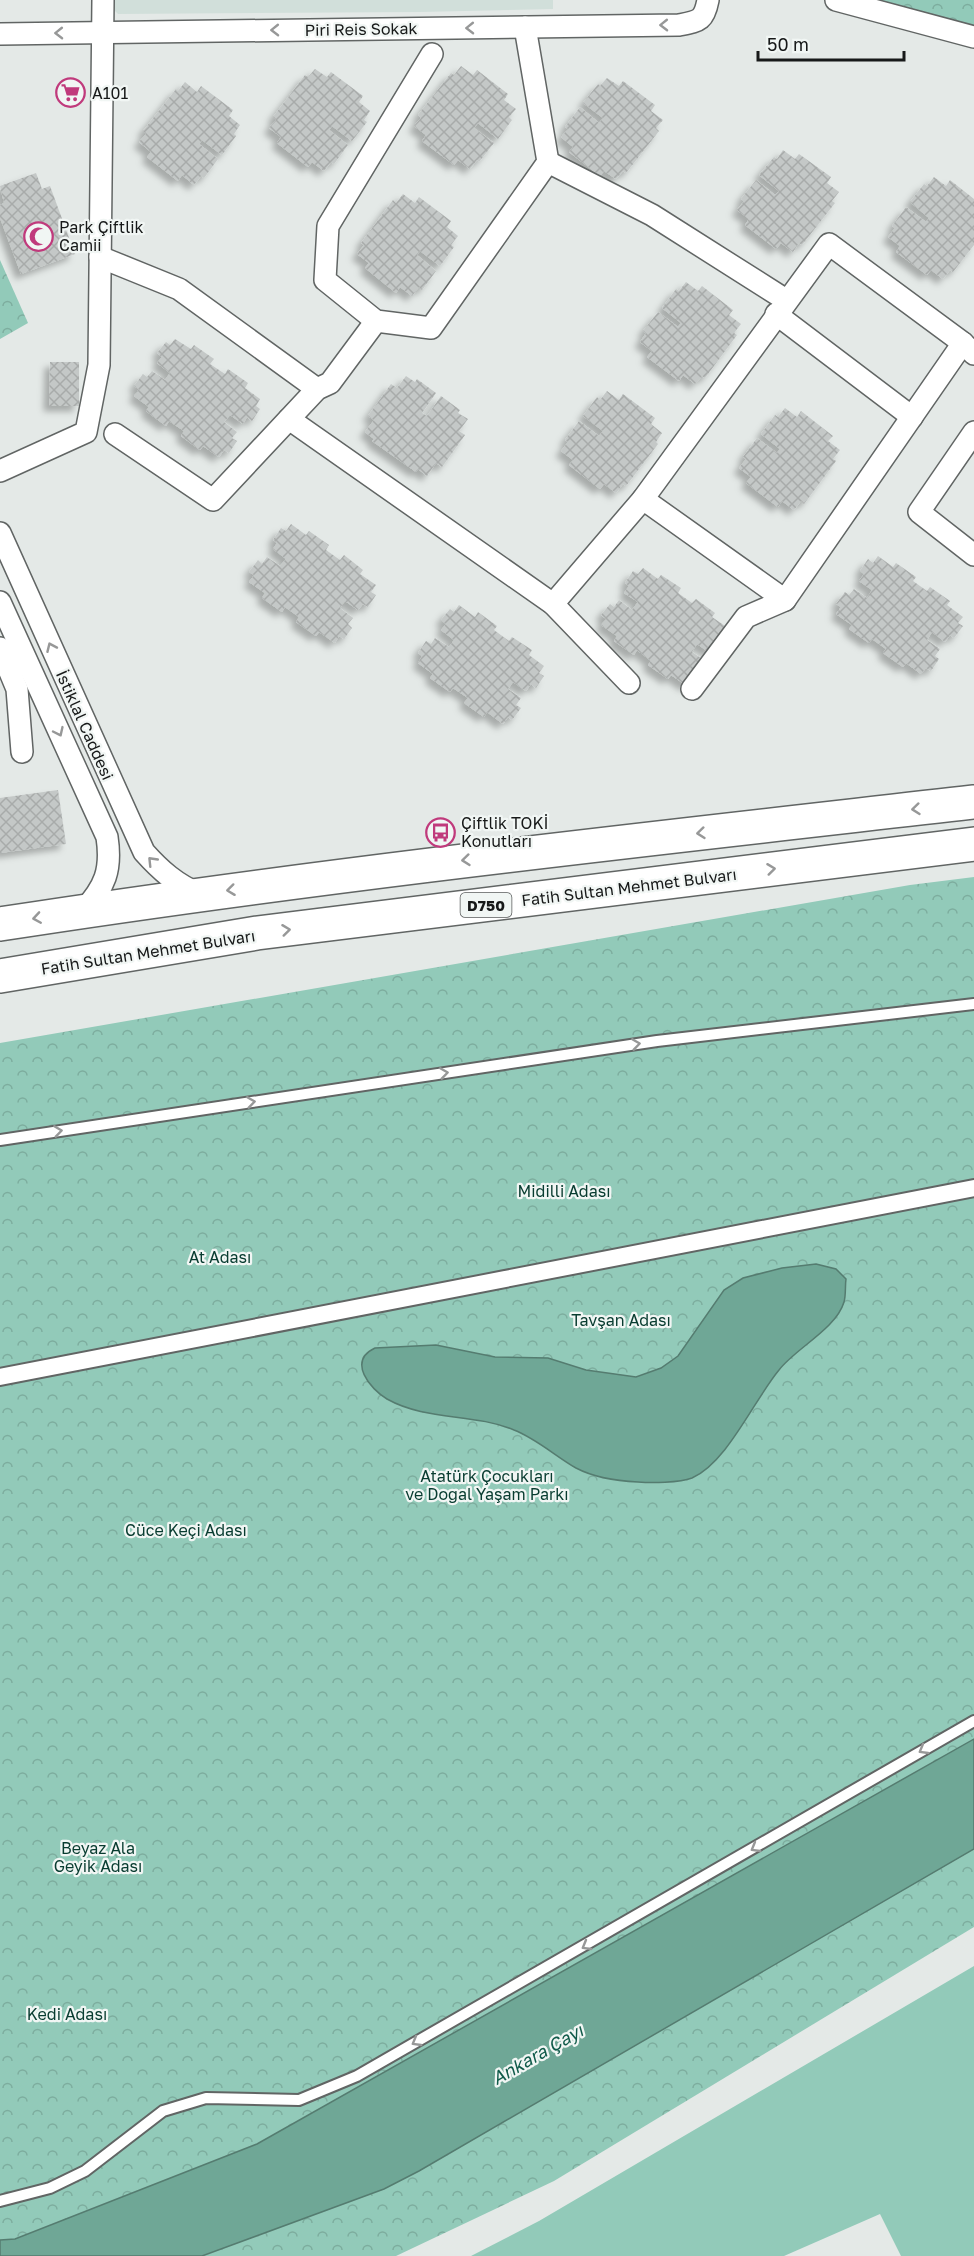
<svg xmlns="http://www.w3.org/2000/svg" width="974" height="2256" viewBox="0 0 974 2256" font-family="'Golos Text',sans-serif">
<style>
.built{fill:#d1dfda}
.green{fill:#92cab9}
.forest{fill:url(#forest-crowns)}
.water{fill:#6fa796;stroke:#557c70;stroke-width:1.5}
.building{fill:url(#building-cross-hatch);filter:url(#shadow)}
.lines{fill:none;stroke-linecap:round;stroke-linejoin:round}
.service-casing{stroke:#616564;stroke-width:14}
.pedestrian-casing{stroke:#616564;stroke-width:20}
.minor-casing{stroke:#616564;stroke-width:24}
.trunk-casing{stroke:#616564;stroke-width:36}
.service{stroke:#fff;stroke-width:10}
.pedestrian{stroke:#fff;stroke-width:16}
.minor{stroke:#fff;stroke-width:21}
.trunk{stroke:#fff;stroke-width:33}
.oneway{stroke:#979898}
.labels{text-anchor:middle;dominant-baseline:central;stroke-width:4.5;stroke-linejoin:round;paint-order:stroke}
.shield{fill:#f1f6f4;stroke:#585b5b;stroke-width:1.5}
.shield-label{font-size:15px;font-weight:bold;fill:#171919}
.street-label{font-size:16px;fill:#171919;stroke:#f1f6f4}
.poi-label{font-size:16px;fill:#171919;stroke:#f1f6f4;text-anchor:start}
.park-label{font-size:16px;fill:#083c30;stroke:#f1f6f4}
.water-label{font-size:18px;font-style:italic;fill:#105b4a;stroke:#f1f6f4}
</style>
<defs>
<pattern id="forest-crowns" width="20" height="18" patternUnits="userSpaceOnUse" patternTransform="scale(1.5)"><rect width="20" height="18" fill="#92cab9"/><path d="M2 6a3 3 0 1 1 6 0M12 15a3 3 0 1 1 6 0" fill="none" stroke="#7dad9e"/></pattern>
<pattern id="building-cross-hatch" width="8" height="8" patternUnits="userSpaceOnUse" patternTransform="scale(1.5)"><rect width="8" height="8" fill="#c4c8c7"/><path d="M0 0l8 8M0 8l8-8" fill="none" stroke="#a8abaa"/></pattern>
<filter id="shadow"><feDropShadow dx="-5.5" dy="5.5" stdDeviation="3" flood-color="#0004"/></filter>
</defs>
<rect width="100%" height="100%" fill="#e4e9e7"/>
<polygon class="built" points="111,0 553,0 553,9 420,12 118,14 111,7"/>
<polygon class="green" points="974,1966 974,2256 901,2256 880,2214 784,2256 471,2256 539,2221"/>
<g class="forest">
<polygon points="836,0 974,0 974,37"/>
<polygon points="0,260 28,323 0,339"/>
<polygon points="974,877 974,1927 554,2181 396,2256 0,2256 0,1043 910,885"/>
</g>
<g class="water">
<path d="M 816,1264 L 836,1269 L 846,1279 C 845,1286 846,1295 844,1302 C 836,1329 796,1348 779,1370 C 754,1400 727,1463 692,1478 C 679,1483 651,1483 638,1482 C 617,1481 595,1478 576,1468 C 555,1456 537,1439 514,1430 C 474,1413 426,1421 387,1399 C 370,1389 347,1361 375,1348 L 436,1345 L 495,1357 L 548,1358 L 586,1370 L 636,1377 L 661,1368 L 678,1356 L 724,1290 L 743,1278 L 782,1268 Z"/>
<polygon points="974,1739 974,1849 419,2171 384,2189 202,2256 0,2256 0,2240 15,2239 257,2144"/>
</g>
<g class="building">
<polygon points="461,66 473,75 477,70 508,94 504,100 516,109 509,117 512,120 498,139 478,123 474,128 494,143 479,162 477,160 470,169 458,160 454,165 422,141 426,135 414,126 421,118 418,115 451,73 454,75"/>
<polygon points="315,69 327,77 331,72 363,96 359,102 370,111 364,120 367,122 352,141 332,126 329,130 348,145 334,164 331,162 324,171 312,162 308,167 277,143 281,137 269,128 276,120 273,117 305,75 308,77"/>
<polygon points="607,78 619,86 623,81 655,105 651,111 663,120 656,128 659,131 626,173 623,171 616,179 604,171 600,176 569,152 573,147 561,137 568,129 565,127 580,107 599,123 603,118 583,103 598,84 600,86"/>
<polygon points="185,82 197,92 201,86 233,110 229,116 240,125 234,134 236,136 222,155 202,140 199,144 218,159 204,178 201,176 194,185 182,175 178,181 147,157 151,152 139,142 146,134 143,131 176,89 178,91"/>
<polygon points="783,150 795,159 799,154 831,177 827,183 839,192 832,201 835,203 802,245 799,243 793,252 781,243 776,249 745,225 749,219 737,210 744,201 741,199 756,180 775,195 779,191 759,175 774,157 777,159"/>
<polygon points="36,173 42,189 50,186 75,254 21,274 0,218 0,205 4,203 0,186"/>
<polygon points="934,177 946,186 950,180 974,199 974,245 953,272 950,270 943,279 931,270 927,275 896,252 900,246 888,237 895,228 892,226 906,207 926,222 929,218 910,202 924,184 927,186"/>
<polygon points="403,194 415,203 419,197 451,221 447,227 458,236 451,245 454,247 440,266 420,251 417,255 436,271 422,290 419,287 412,296 400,287 396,293 365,268 369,263 357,254 364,245 361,243 393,200 396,203"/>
<polygon points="686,282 698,291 702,286 733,310 729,315 741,324 734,333 737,335 705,378 702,376 695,384 683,375 679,381 647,357 652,351 640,342 646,333 643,331 658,312 678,327 681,323 662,308 676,289 679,291"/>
<polygon points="175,339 191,349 194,345 214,359 210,364 225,374 228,369 248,383 245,388 260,399 256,406 260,409 252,421 247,417 243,424 230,415 224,422 237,432 232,438 237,441 229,453 224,450 219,457 203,446 200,450 181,436 184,431 169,421 166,426 146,411 149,407 134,396 139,389 134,386 143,374 147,377 152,371 165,380 170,373 157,363 162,357 157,353 166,342 170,345"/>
<polygon points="50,362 79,362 79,406 49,406"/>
<polygon points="406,376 415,382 417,379 436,393 422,413 427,416 441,396 460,410 458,413 468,419 459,431 465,435 442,467 436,463 427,476 418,469 416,472 372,441 374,439 365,432 374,420 368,416 391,384 397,388"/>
<polygon points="607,391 619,400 623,394 655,418 651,424 662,433 656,442 658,444 626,486 623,484 616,493 604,484 600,489 569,465 573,460 561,451 568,442 565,440 579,421 599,436 603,431 583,416 597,397 600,400"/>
<polygon points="785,408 797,417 801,411 833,436 828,441 840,450 833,459 836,461 804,504 801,501 794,510 782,501 778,507 746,483 751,477 739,468 746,459 743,457 757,438 777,453 780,449 761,434 775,415 778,417"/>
<polygon points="291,524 306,535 309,531 329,545 326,550 340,560 344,555 363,570 360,574 376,585 371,592 376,595 368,607 363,604 358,610 345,601 340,608 353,618 348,624 352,628 344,639 339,636 335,643 319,632 316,636 296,622 299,617 285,607 282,612 262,598 265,593 249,582 254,575 249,572 258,560 262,564 267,557 280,566 286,559 273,549 277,543 273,540 281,528 286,531"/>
<polygon points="878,556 893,567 896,563 916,577 913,581 927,591 930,587 950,601 947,605 963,617 958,623 963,626 954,638 950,635 945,642 932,632 927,640 940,649 935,656 939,659 931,671 926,668 921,674 906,663 903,667 883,653 886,649 872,639 869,643 849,629 852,625 836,614 841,607 836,604 845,592 849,595 854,589 867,598 872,590 859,581 864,574 860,571 868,559 873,563"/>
<polygon points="643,568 658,579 661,575 681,588 678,593 692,603 696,599 715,613 712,617 728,628 710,653 697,644 692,652 705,661 687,686 671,675 668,679 648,665 651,661 637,650 634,655 614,641 617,636 601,625 606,619 601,615 610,604 614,607 619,600 632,610 638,602 624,593 629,586 625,583 633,571 638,574"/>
<polygon points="459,605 475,617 478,612 497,626 494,630 509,641 512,637 532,650 529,655 544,666 539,673 544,676 536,688 531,684 526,691 513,682 508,689 521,698 516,705 521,708 512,720 508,717 503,724 487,712 484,717 464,703 468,698 453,688 450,692 430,678 433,674 418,663 422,656 418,653 426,641 431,644 435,638 449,647 454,640 441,630 446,624 441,620 450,609 454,612"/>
<polygon points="58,790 66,844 0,853 0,798"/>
</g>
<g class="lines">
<defs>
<g id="service">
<polyline points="0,1140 657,1041 974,1004"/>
<polyline points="0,2201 50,2188 85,2171 163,2111 206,2098 299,2100 357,2076 974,1721"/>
</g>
<polyline id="pedestrian" points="0,1377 974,1188"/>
<g id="minor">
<polyline points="836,0 974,37"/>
<path d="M 0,34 L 679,25 C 699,21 704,21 708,0"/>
<polyline points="432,54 328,226 325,280 376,321 431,328 548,162 525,27"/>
<polyline points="548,162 652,215 786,300"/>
<polyline points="100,257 179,289 317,389"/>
<polyline points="776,314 912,417"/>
<polyline points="289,419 553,604 629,683"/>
<polyline points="974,432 919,512 974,555"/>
<polyline points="115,434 213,500 317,389 330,383 376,321"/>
<polyline points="0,471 86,432 99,365 103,0"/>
<polyline points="643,499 785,600 963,343"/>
<path d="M 0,533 L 144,852 C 161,871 176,884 199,894"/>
<path d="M 0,602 L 107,837 C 112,870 105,887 83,911"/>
<polyline points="553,604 643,499 829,244 963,343 974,354"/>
<polyline points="0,648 17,689 22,752"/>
<polyline points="692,689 746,617 785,600"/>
</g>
<g id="trunk">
<path d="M 0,924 C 323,874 649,839 974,802"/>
<polyline points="0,976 257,933 974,844"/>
</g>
</defs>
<use href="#service" class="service-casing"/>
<use href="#pedestrian" class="pedestrian-casing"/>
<use href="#minor" class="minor-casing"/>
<use href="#trunk" class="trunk-casing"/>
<use href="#service" class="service"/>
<use href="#pedestrian" class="pedestrian"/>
<use href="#minor" class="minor"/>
<use href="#trunk" class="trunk"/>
</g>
<defs><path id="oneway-chevron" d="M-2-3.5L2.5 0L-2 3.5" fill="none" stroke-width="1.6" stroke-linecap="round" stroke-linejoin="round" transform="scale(1.5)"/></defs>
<g class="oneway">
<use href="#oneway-chevron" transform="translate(664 25) rotate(179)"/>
<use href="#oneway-chevron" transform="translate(470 28) rotate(179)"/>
<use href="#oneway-chevron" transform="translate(275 30) rotate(179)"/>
<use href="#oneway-chevron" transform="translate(59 33) rotate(179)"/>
<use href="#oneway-chevron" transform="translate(51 647) rotate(-114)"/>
<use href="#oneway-chevron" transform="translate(59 732) rotate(65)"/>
<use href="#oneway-chevron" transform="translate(916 809) rotate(174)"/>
<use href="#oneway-chevron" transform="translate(701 833) rotate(174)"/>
<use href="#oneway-chevron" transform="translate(466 860) rotate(174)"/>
<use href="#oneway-chevron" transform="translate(152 861) rotate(-134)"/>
<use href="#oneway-chevron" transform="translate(771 869) rotate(-7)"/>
<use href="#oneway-chevron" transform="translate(231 890) rotate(173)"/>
<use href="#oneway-chevron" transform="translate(37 918) rotate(171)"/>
<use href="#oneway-chevron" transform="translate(286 930) rotate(-7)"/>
<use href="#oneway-chevron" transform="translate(636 1044) rotate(-8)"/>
<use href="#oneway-chevron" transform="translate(444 1073) rotate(-8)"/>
<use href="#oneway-chevron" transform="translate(251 1102) rotate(-8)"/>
<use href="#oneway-chevron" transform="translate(58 1131) rotate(-8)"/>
<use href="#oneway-chevron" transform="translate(923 1750) rotate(150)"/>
<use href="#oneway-chevron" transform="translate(755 1848) rotate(150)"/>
<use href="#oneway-chevron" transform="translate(586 1946) rotate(150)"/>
<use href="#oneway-chevron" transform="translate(416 2042) rotate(150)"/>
</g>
<defs>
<symbol id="supermarket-ring" viewBox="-11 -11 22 22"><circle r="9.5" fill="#f1f6f4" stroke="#c03a7c" stroke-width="1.5"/><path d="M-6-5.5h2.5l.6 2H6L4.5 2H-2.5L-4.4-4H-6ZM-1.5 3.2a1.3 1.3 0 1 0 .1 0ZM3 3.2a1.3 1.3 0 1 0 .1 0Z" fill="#c03a7c"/></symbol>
<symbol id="mosque-ring" viewBox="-11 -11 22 22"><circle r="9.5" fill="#f1f6f4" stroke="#c03a7c" stroke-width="1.5"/><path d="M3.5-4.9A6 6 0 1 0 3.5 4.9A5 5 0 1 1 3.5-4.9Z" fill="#c03a7c"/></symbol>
<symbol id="bus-ring" viewBox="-11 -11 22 22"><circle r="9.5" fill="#f1f6f4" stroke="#c03a7c" stroke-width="1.5"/><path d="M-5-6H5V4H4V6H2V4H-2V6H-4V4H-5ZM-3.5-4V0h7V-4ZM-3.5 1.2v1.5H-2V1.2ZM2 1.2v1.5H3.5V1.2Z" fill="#c03a7c"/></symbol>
</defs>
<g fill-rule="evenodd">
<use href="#supermarket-ring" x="54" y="76" width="33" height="33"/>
<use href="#mosque-ring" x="22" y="220" width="33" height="33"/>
<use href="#bus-ring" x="424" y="816" width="33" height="33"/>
</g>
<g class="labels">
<rect class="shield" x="460.5" y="893" width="51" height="24" rx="4.5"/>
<g class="shield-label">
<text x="486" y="905">D750</text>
</g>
<g class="street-label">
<text transform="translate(361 29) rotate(-1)">Piri Reis Sokak</text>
<text transform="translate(85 725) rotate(66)">İstiklal Caddesi</text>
<text transform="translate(629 887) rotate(-7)">Fatih Sultan Mehmet Bulvarı</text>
<text transform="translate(148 952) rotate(-9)">Fatih Sultan Mehmet Bulvarı</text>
</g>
<g class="poi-label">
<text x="92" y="93">A101</text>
<text x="59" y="227">Park Çiftlik<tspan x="59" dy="18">Camii</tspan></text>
<text x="461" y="823">Çiftlik TOKİ<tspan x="461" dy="18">Konutları</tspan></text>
</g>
<g class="park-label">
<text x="564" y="1191">Midilli Adası</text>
<text x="220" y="1257">At Adası</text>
<text x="621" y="1320">Tavşan Adası</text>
<text x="487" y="1476">Atatürk Çocukları<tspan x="487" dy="18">ve Doğal Yaşam Parkı</tspan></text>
<text x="186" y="1530">Cüce Keçi Adası</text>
<text x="98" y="1848">Beyaz Ala<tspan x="98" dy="18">Geyik Adası</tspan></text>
<text x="67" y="2014">Kedi Adası</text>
</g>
<g class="water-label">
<text transform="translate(537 2054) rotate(-30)">Ankara Çayı</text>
</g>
</g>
<path d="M758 51v9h146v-9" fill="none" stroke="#171919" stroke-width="3"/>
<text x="767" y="51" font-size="18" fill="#171919" stroke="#f1f6f4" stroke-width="4.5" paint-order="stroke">50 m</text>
</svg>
